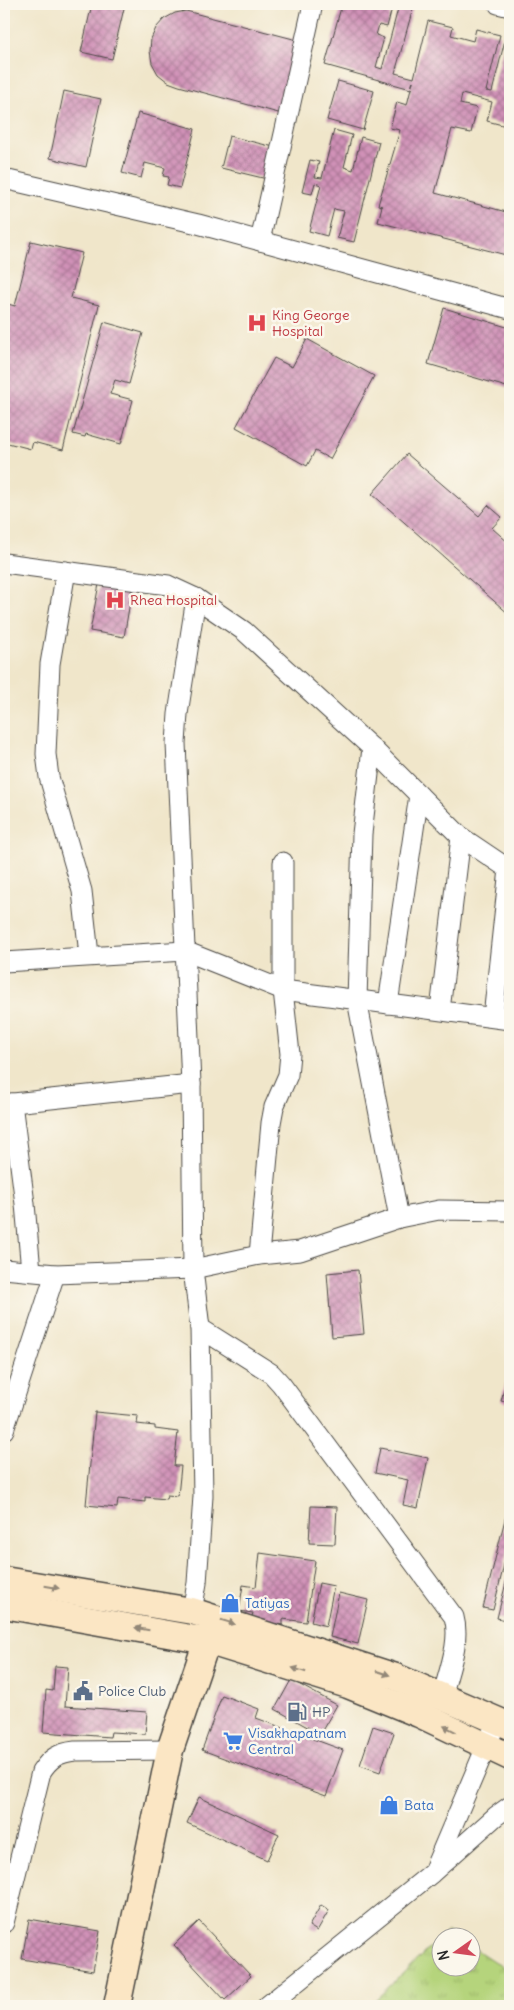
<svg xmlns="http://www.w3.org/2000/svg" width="514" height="2010" viewBox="0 0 514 2010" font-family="Delius,sans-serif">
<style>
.park{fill:url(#park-tufts);stroke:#708053}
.building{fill:url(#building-cross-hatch)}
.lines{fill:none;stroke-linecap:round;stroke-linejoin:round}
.street-casing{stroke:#494743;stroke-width:21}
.secondary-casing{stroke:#494743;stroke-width:29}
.street{stroke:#fff;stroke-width:19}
.secondary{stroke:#fbe6c4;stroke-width:26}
.oneway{fill:#938878}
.labels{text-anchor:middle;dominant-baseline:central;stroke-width:5;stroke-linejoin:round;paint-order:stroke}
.health-label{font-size:14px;fill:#be3a42;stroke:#fbf7ec;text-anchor:start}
.shop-label{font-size:14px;fill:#366cbe;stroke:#fbf7ec;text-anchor:start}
.service-label{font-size:14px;fill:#4e5e75;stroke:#fbf7ec;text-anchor:start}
</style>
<defs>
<pattern id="park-tufts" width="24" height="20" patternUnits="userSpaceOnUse" patternTransform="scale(1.25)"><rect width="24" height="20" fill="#b5d47b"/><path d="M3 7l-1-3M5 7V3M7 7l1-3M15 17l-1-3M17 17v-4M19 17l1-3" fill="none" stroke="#9cb66a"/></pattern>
<pattern id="building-cross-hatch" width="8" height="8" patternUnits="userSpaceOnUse" patternTransform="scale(1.25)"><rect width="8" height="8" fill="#d091b7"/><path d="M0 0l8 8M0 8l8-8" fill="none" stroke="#a97795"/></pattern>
</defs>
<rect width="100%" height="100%" fill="#fbf7ec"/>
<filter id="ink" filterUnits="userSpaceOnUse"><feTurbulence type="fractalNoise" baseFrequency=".02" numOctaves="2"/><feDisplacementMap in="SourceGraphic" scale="10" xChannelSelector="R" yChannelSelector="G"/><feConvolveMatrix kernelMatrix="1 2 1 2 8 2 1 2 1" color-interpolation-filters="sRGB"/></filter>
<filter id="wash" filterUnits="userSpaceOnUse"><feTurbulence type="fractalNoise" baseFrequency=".0096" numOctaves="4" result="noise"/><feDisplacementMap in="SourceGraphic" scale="20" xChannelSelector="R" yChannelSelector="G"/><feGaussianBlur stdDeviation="1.12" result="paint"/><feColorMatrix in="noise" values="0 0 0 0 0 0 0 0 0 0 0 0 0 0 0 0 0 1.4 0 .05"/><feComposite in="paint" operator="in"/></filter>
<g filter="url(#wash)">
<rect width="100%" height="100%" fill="#f0e6ca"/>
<polygon class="park" points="447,1931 456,1937 442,1938 442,1968 472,1968 472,1947 510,1972 510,2006 369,2006"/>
<g id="blocks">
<g class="building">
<polygon points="92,4 125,4 112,59 81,52"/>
<polygon points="342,4 393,4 387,27 379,25 376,35 384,38 376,67 382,69 399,5 413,8 395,73 414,78 428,21 453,27 451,35 473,41 476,29 500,35 486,91 492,92 506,36 510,38 510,127 487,121 492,102 462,94 460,104 477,108 471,133 452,129 435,193 510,213 510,256 378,222 382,206 378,205 400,130 390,128 397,102 407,105 413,81 411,89 325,65"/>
<polygon points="186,11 301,41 282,114 179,86 168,82 158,74 152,63 150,51 151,39 156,28 164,19 175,13"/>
<polygon points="338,81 374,91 363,130 327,120"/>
<polygon points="64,91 101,99 86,167 50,158"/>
<polygon points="138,113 195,129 180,188 167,185 169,177 163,176 165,168 145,163 141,178 122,173"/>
<polygon points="334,130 352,135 344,167 353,170 361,137 379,142 354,242 337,238 344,211 334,209 327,236 309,231 321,185 315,183 312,194 302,192 310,160 319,162 315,177 322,178"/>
<polygon points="229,136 274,147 267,179 221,168"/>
<polygon points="31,241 82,253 71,298 99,305 63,450 33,442 31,449 4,442 4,303 15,306"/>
<polygon points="444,308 510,328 510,388 428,364"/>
<polygon points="104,322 143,333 129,384 115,380 110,394 133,400 121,444 86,434 85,437 73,434"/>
<polygon points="307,339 374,376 330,459 315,451 307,466 236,427 274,358 292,367"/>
<polygon points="407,454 479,516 488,505 502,517 492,528 510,544 510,615 372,494"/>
<polygon points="99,584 132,590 124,637 90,631"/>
<polygon points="358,1270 364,1334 332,1337 327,1273"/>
<polygon points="510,1367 510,1403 501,1401"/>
<polygon points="95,1412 138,1416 137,1424 155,1426 155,1429 178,1432 174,1466 181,1466 178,1496 167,1495 166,1499 145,1497 145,1502 118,1499 117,1508 86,1505"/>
<polygon points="380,1448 428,1458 418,1508 403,1505 408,1480 375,1473"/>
<polygon points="311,1506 337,1507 335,1544 309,1543"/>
<polygon points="507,1511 510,1512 510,1540 493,1610 483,1608"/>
<polygon points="260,1553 315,1561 306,1622 283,1619 283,1625 251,1620 253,1613 239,1611 243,1585 256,1587"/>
<polygon points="510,1567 510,1621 497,1618"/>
<polygon points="319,1583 334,1586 326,1626 311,1622"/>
<polygon points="339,1593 368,1600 358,1644 330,1637"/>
<polygon points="55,1666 68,1667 65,1706 147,1712 145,1734 111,1732 110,1737 43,1732 46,1690 53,1691"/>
<polygon points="291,1680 337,1705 320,1734 275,1709"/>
<polygon points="222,1695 259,1709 256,1718 343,1750 326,1796 202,1750"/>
<polygon points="373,1726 394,1733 380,1772 360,1765"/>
<polygon points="199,1797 279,1834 267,1860 187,1823"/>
<polygon points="321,1905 329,1910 317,1931 309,1926"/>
<polygon points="29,1919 100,1931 93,1971 22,1959"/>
<polygon points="199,1921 251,1976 225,2000 174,1945"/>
</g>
</g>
</g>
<g filter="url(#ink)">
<use href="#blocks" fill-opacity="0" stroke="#494743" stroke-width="1"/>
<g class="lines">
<defs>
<g id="street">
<polyline points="498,4 510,7"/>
<polyline points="4,179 198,224 510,309"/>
<polyline points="260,241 313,4"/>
<polyline points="4,563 168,585 196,598 244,631 372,748 461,837 510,870"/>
<polyline points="66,571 50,664 46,754 49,777 82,891 89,955"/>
<polyline points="372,748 362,834 357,1000 399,1218"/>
<polyline points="4,962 185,951 283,990 510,1020"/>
<polyline points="388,1004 419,795"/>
<polyline points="440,1010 461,837"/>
<polyline points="493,1017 509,869"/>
<polyline points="12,1103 25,1204 31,1271"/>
<polyline points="4,1104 191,1084"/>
<polyline points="259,1255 271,1123 274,1107 288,1075 290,1054 283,990 283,862"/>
<polyline points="4,1269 55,1274 193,1269 259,1255 300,1251 399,1218 439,1210 510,1211"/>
<path d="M 200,1328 L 271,1373 L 281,1384 L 454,1617 C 461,1642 448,1672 442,1697"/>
<polyline points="4,1430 55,1274"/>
<polyline points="192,1611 197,1583 203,1496 200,1328 193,1269 191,1084 176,743 178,714 196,598"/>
<polyline points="435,1867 497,1721"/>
<path d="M 4,1923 L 41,1772 C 50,1758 58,1753 75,1751 L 170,1750"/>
<polyline points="267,2006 432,1873 496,1816 510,1806"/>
</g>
<g id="secondary">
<polyline points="4,1580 192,1611 396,1677 510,1726"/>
<polyline points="4,1605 207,1641 348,1685 419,1714 510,1757"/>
<polyline points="117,2006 170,1750 207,1641"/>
</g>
</defs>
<use href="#street" class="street-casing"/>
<use href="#secondary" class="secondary-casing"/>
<use href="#street" class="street"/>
<use href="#secondary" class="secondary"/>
</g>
<defs><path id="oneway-solid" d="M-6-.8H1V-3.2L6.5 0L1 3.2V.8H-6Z" transform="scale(1.25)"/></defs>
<g class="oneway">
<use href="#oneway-solid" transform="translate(52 1587) rotate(10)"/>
<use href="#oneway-solid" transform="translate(228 1622) rotate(18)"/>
<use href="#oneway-solid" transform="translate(142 1629) rotate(-170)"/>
<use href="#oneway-solid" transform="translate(299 1670) rotate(-163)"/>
<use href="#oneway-solid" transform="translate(383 1673) rotate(18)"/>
<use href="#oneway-solid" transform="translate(450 1729) rotate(-154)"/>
</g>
</g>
<defs>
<symbol id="hospital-bare" viewBox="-9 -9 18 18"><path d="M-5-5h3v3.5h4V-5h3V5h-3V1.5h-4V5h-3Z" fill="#e0444e" stroke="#fbf7ec" stroke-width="2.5" paint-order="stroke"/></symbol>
<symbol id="shop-bare" viewBox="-9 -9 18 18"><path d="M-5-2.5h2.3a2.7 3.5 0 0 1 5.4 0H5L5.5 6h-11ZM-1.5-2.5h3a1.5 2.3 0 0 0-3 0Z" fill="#3f7fe0" stroke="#fbf7ec" stroke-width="2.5" paint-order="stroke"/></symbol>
<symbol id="civic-bare" viewBox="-9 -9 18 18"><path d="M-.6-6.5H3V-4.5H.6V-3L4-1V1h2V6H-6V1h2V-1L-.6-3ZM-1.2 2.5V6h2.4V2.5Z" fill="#5c6f8a" stroke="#fbf7ec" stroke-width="2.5" paint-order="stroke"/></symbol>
<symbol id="fuel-bare" viewBox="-9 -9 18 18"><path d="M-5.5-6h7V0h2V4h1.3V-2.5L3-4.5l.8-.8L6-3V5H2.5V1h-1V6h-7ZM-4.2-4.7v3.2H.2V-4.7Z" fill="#5c6f8a" stroke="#fbf7ec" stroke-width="2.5" paint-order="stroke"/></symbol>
<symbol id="supermarket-bare" viewBox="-9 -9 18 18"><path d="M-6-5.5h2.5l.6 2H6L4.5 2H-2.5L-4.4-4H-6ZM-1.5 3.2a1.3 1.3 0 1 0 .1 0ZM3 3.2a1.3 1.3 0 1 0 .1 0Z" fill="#3f7fe0" stroke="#fbf7ec" stroke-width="2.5" paint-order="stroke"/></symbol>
</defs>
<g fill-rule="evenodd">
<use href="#hospital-bare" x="243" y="309" width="28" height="28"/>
<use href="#hospital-bare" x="101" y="586" width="28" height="28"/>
<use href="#shop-bare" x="216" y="1589" width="28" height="28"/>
<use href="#civic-bare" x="69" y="1677" width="28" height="28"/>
<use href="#fuel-bare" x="283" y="1698" width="28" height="28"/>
<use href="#supermarket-bare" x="219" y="1727" width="28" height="28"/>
<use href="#shop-bare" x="375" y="1791" width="28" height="28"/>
</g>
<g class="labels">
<g class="health-label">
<text x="272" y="315">King George<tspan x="272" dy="16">Hospital</tspan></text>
<text x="130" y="600">Rhea Hospital</text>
</g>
<g class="shop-label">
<text x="245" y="1603">Tatiyas</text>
<text x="248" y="1733">Visakhapatnam<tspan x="248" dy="16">Central</tspan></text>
<text x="404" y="1805">Bata</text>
</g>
<g class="service-label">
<text x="98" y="1691">Police Club</text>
<text x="312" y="1712">HP</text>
</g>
</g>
<rect width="514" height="2010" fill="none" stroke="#fbf7ec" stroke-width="20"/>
<g transform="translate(456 1952) rotate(256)"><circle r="24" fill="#fbf7ec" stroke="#a8a59f"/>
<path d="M0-4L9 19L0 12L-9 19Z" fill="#d1495b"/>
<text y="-8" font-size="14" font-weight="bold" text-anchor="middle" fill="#2b2b2b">N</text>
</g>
</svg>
